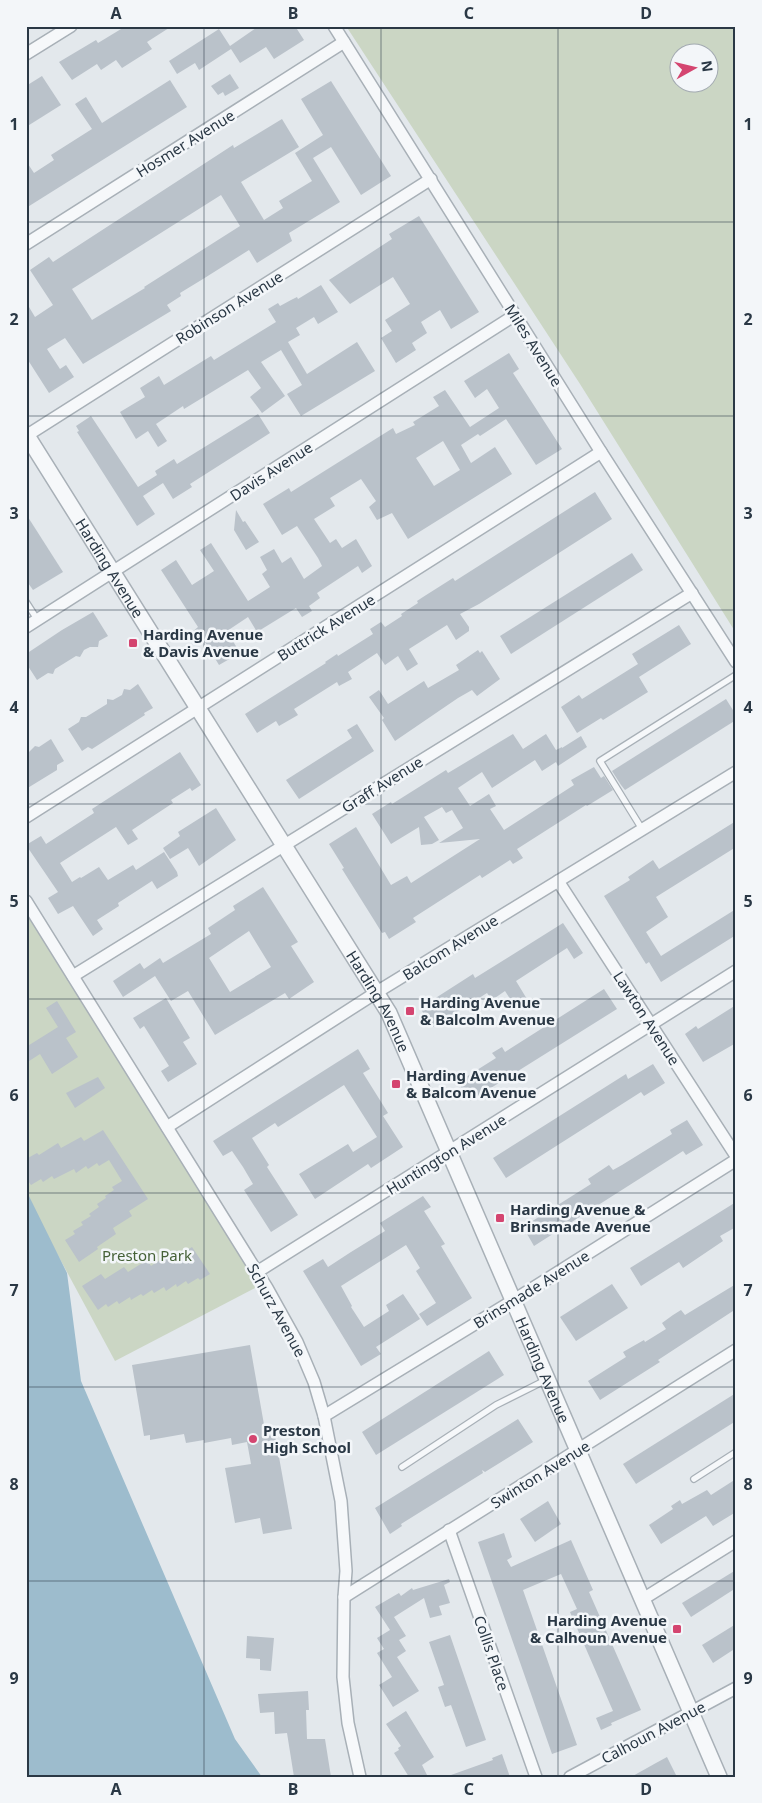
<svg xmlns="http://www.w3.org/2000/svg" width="762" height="1803" viewBox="0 0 762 1803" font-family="'Noto Sans',sans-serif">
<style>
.green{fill:#cbd6c4;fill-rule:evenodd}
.water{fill:#9dbccd}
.building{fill:#bac2ca;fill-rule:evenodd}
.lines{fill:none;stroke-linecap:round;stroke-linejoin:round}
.service-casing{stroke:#a8b0b7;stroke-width:8}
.minor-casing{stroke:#a8b0b7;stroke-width:14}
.tertiary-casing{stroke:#a8b0b7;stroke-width:18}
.service{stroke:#f6f8fa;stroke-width:5.5}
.minor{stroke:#f6f8fa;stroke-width:11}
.tertiary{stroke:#f6f8fa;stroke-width:15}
.grid{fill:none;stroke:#2a3845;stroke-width:1;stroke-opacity:0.55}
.poi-dot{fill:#d44570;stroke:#f3f6f9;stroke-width:2}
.labels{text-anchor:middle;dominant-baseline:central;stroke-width:5;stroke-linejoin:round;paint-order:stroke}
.street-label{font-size:15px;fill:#2a3845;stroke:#f3f6f9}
.poi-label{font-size:15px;font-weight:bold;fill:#2a3845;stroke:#f3f6f9;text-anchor:start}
.park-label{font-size:15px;fill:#456137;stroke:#f3f6f9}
.neatline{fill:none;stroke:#2a3845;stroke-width:2}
.grid-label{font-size:16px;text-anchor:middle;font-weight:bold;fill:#2a3845}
</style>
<rect width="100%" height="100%" fill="#e3e8ec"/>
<g class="green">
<path d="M 346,26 L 736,26 L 736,633 L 580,384 ZM 710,52 L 710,82 L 680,82 L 680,52 Z"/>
<polygon points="26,910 259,1286 115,1361 26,1196"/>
</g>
<polygon class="water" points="26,1190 67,1273 81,1381 235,1739 262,1777 26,1777"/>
<g class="building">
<polygon points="126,26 172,26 147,42 152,49 122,68 116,60 101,70 97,64 72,80 59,62 96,40 98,43"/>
<polygon points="259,26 295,26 304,40 274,59 266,47 240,63 231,49 199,70 195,63 177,74 169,61 219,29 230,46"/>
<polygon points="230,74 239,88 225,96 223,92 218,95 211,86"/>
<polygon points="42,76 61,105 26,127 26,86"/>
<polygon points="170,80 187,107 26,208 26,161 34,173 54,160 51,155 92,129 75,104 86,97 102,123"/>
<path d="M 331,81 L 391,176 L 361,195 L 331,147 L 313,158 L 340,202 L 289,233 L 292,241 L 257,263 L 249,250 L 203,279 L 180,293 L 181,296 L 167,305 L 171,311 L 83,364 L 65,338 L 47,349 L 60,369 L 66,365 L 74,377 L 49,393 L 26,357 L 26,302 L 35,317 L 53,305 L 30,270 L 49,257 L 53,262 L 233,145 L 234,148 L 282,119 L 299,147 L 241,182 L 264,220 L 283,208 L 279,201 L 312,181 L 295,153 L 323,135 L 301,99 ZM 221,195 L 240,226 L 144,287 L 145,288 L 92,320 L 72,289 Z"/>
<polygon points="419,216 479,312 451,329 440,310 421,322 427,333 412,343 416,350 396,363 381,338 392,331 385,320 410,304 393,277 350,304 329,280 392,239 389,234"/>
<polygon points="321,285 338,312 318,324 314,317 296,328 300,335 288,342 307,374 357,342 375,371 301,416 287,394 302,385 281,350 261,362 285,396 262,413 250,397 261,388 248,370 184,409 183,406 156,424 167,441 158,447 148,431 136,439 120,412 145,397 140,388 159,376 164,385 211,356 214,360 276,322 268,309 278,303 280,306 291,300 297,297 298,299"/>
<path d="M 509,353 L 519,369 L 513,373 L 562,449 L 536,465 L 506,419 L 480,436 L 478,434 L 461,445 L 471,463 L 495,447 L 512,474 L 408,539 L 392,513 L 377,520 L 369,507 L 376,501 L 361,479 L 330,498 L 335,506 L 314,519 L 330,543 L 336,539 L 342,548 L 356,539 L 372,566 L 362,573 L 358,566 L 317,593 L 320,598 L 309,606 L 312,611 L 302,617 L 296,608 L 257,632 L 248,617 L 227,631 L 240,653 L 219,665 L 205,642 L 198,644 L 191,633 L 198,627 L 161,570 L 176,560 L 192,585 L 214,571 L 200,550 L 211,543 L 248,601 L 270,587 L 262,574 L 267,570 L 260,557 L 274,549 L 282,563 L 291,557 L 304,579 L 322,566 L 318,558 L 297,526 L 282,535 L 263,504 L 289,488 L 291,492 L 393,428 L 396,434 L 415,425 L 413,422 L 439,406 L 433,397 L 445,390 L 470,427 L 499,408 L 487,389 L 475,398 L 464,381 ZM 443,441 L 460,470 L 434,486 L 416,458 Z"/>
<polygon points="258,414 270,433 190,484 192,487 173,499 163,483 143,496 155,514 137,526 77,432 79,431 76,426 91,416 138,487 157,475 155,471 174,459 177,464"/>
<polygon points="595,492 612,519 479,604 460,614 469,627 469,631 456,640 447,625 409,649 418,664 407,671 398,656 385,665 377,653 348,672 352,679 339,686 337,682 294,709 298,715 279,726 276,721 257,733 245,714 326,663 325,662 337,654 338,656 373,634 370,629 381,622 385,627 402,616 401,614 418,603 417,601 423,597 453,578 455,581"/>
<polygon points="236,510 243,522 245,521 259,542 246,550 234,530"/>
<polygon points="26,514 63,572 33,590 26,580"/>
<polygon points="632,553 643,570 511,654 500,636"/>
<polygon points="93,612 108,636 99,641 98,647 90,647 84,650 80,657 76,656 55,669 53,674 48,673 37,680 26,663 26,654 62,630"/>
<polygon points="679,625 691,644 639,677 648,692 603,720 601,718 577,733 561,707 579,695 582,699 638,664 632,654"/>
<polygon points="478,650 480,653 482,651 500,679 477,696 472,690 458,698 395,741 382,720 384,718 369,697 379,690 388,704 424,681 428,688 459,670 456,665"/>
<polygon points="138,684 153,708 144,713 145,715 92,749 88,747 82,751 68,729 79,722 81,717 86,717 107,704 107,699 113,700 122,695 124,689 130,690"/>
<polygon points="726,699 736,715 736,720 625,790 621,785 612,771"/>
<polygon points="357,724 374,751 299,799 286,780 352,738 347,730"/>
<polygon points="513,734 523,749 546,734 556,750 562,747 562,748 581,736 587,747 558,766 556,762 542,771 535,760 492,788 482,772 458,788 470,806 489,794 496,806 490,809 504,830 574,785 571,780 594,767 601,778 604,776 613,790 587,806 586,805 517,849 523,858 513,864 510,860 482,878 480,875 413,918 416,922 389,939 385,932 382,933 374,920 342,869 344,868 329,844 356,827 391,885 407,876 411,883 480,839 439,843 463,828 452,810 446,813 442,807 424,817 439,840 432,844 421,845 419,827 391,844 372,814 391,802 392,804 446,770 448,773"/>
<polygon points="51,739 64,761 57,765 57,770 26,789 26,755 35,746 39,747"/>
<polygon points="180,752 201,785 192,791 190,788 171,800 173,803 132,830 138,839 128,845 116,827 60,863 72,882 80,877 81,878 99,867 108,880 133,865 136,870 164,852 177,872 178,876 157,889 152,881 118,903 119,906 97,920 103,929 93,936 73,906 58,914 48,898 58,892 26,845 41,836 46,844 94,813 92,809"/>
<polygon points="216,808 236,840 199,866 188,848 170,859 163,848 180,836 178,832"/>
<polygon points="736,821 736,847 656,897 668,917 646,932 661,956 736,909 736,935 661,982 649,962 646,964 604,896 630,880 628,877 653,860 659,869"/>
<path d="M 263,887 L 298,942 L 291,946 L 314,982 L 289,999 L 285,993 L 215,1035 L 188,991 L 171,1001 L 155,976 L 123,997 L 113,981 L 140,963 L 144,969 L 160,958 L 163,963 L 211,934 L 208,928 L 235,910 L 233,906 ZM 249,931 L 271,967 L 230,992 L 209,958 Z"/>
<polygon points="563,923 583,953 574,959 567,948 516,981 530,1004 518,1011 505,991 492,1000 487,993 433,1027 420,1008 473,974 475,978"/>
<polygon points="604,989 617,1009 470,1101 458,1082 496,1058 492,1053 502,1047 505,1052"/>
<polygon points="166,998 190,1038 183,1042 197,1064 168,1082 161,1071 169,1066 144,1026 140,1029 133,1018"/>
<polygon points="57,1001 76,1032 66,1038 78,1057 52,1074 40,1054 26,1063 26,1047 58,1027 46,1008"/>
<polygon points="736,1005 736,1043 703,1062 685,1034 696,1026 698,1029"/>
<polygon points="358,1049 370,1069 363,1073 388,1113 383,1116 403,1147 371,1168 368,1164 315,1199 299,1174 348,1144 353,1152 377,1137 344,1085 278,1127 275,1123 252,1138 269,1165 267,1167 298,1215 271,1232 244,1190 253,1184 243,1167 232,1151 223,1156 213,1141"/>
<polygon points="653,1064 665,1083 644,1096 641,1092 506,1178 493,1158 626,1074 628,1079"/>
<polygon points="98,1077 105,1088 75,1108 66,1093"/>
<polygon points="687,1120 703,1145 686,1155 683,1151 534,1246 523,1227 591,1184 588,1179 609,1165 613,1170 622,1165 672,1134 670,1130"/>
<polygon points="103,1130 148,1199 129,1211 132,1216 113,1228 116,1234 97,1247 98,1249 79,1262 65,1240 75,1234 73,1231 83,1225 81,1222 91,1216 89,1214 99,1207 97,1204 106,1198 105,1196 114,1190 112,1187 122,1181 109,1160 99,1166 97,1163 88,1169 86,1166 76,1173 74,1169 54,1179 52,1176 43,1182 41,1179 31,1185 26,1178 26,1159 37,1153 39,1155 58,1143 61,1148 81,1137 84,1141"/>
<polygon points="423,1196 431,1207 424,1211 445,1244 441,1246 472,1298 427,1326 419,1314 436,1303 416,1271 420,1268 406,1245 341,1286 352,1306 351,1307 364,1327 389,1311 386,1305 403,1294 420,1319 376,1347 381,1354 361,1366 303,1271 323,1259 328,1267 351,1252 385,1231 380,1223"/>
<polygon points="736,1202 736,1227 720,1236 723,1241 683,1268 679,1262 641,1286 630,1268"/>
<polygon points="192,1247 210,1274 200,1280 198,1278 188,1284 186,1281 177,1287 176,1284 166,1291 164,1287 154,1293 152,1290 143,1296 141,1294 131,1300 130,1297 119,1304 117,1301 108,1307 106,1304 98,1310 82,1286 101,1274 105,1279 124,1267 128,1272 147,1260 151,1266 170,1253 173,1259"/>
<polygon points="612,1284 628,1308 576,1341 560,1317"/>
<polygon points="736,1284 736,1309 658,1360 660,1362 600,1400 588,1381 626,1357 623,1352 644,1340 645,1342 666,1329 662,1323 673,1315 681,1310 685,1315"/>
<polygon points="250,1345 266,1436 275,1435 292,1529 263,1534 260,1518 235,1523 225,1468 251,1464 247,1442 232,1445 231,1438 204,1443 204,1440 186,1443 184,1434 150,1440 150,1435 144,1436 132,1365"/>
<polygon points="489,1351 504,1375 376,1455 362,1432"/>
<polygon points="736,1393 736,1421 636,1484 623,1464"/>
<polygon points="518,1419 533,1442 485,1472 482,1470 483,1473 401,1524 402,1526 390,1534 375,1508"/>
<polygon points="736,1479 736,1512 713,1526 706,1516 661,1544 649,1525 673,1509 671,1506 680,1500 682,1504 707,1490 711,1495"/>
<polygon points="548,1501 561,1524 535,1542 520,1519"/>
<polygon points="504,1533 512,1557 507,1560 511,1567 571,1540 593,1590 589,1592 641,1710 611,1723 612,1725 601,1730 596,1718 613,1711 570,1612 577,1609 561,1574 523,1590 577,1745 552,1754 478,1542"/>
<polygon points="736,1570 736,1588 691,1617 682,1603"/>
<polygon points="449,1579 450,1582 444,1585 450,1603 439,1606 442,1615 430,1618 424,1598 394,1617 406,1636 399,1640 406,1651 397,1657 419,1691 393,1707 379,1685 392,1677 377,1653 384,1649 377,1638 390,1630 375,1607 399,1593 401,1596 412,1588 413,1590"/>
<polygon points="736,1624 736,1648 713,1663 702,1645"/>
<polygon points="450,1635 486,1740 466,1747 451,1705 445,1707 438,1687 444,1685 429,1642"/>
<polygon points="247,1636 274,1638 271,1671 260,1670 260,1659 246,1658"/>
<polygon points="308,1691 309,1710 306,1710 307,1739 325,1739 331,1777 294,1777 287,1733 275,1734 274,1712 260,1713 258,1694"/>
<polygon points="406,1711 434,1757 422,1765 428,1777 409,1777 394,1753 399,1750 398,1748 401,1746 386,1724"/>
<polygon points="502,1754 510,1777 452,1777 451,1775 493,1760 492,1758"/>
<polygon points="667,1757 677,1777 631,1777 656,1763"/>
</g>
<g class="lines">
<defs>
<g id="service">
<polyline points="26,602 37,619"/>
<polyline points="642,829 600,761 736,675"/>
<polyline points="402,1467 496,1405 546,1380"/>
<polyline points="694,1479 736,1452"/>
</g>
<g id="minor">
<polyline points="334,26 601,452 736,662"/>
<polyline points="26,54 71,26"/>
<polyline points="26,244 344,42"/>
<polyline points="26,436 431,179"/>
<polyline points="26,627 515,315"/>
<polyline points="26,817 601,452"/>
<polyline points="558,881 736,1156"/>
<polyline points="26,901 267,1288 297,1342 314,1382 324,1416 341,1501 346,1571 344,1597 343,1677 348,1723 360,1777"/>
<polyline points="73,976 692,593"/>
<polyline points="167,1127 377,992 736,772"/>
<polyline points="257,1272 736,971"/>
<polyline points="324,1416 514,1300 736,1160"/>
<polyline points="449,1530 536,1777"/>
<polyline points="344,1597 736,1350"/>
<polyline points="643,1599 736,1541"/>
<polyline points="570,1777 736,1688"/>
</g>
<g id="tertiary">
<path id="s1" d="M 26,434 L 389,1013 L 719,1777"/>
</g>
</defs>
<use href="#service" class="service-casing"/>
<use href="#minor" class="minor-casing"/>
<use href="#tertiary" class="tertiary-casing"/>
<use href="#service" class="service"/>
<use href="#minor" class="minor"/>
<use href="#tertiary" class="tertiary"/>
</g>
<path class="grid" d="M 204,26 L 204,1777M 381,26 L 381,1777M 558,26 L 558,1777M 26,222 L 736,222M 26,416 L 736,416M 26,610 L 736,610M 26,804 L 736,804M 26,999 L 736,999M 26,1193 L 736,1193M 26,1387 L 736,1387M 26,1581 L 736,1581"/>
<g class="poi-dot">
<rect x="128" y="638" width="10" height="10" rx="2.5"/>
<rect x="405" y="1006" width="10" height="10" rx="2.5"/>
<rect x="391" y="1079" width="10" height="10" rx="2.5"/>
<rect x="495" y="1213" width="10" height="10" rx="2.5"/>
<circle cx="253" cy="1439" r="5"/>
<rect x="672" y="1624" width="10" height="10" rx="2.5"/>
</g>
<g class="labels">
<g class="street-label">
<text transform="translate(185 143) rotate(-32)">Hosmer Avenue</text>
<text transform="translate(229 307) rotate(-32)">Robinson Avenue</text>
<text transform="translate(534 345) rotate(58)">Miles Avenue</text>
<text transform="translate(271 471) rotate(-33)">Davis Avenue</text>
<text stroke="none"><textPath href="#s1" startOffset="158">Harding Avenue</textPath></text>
<text transform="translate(326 627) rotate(-32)">Buttrick Avenue</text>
<text transform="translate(382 784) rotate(-32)">Graff Avenue</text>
<text transform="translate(450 947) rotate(-32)">Balcom Avenue</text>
<text stroke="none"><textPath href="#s1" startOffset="668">Harding Avenue</textPath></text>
<text transform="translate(647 1018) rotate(57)">Lawton Avenue</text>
<text transform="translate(446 1154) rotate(-32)">Huntington Avenue</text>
<text transform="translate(531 1289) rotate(-32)">Brinsmade Avenue</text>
<text transform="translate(277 1310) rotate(61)">Schurz Avenue</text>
<text stroke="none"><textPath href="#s1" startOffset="1072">Harding Avenue</textPath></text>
<text transform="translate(540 1474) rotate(-32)">Swinton Avenue</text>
<text transform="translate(492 1653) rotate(71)">Collis Place</text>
<text transform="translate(653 1732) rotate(-28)">Calhoun Avenue</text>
</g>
<g class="poi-label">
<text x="143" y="634">Harding Avenue<tspan x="143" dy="17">&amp; Davis Avenue</tspan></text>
<text x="420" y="1002">Harding Avenue<tspan x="420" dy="17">&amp; Balcolm Avenue</tspan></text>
<text x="406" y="1075">Harding Avenue<tspan x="406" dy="17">&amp; Balcom Avenue</tspan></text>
<text x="510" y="1209">Harding Avenue &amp;<tspan x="510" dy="17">Brinsmade Avenue</tspan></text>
<text x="263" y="1430">Preston<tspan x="263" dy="17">High School</tspan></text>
<text x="667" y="1620" text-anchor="end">Harding Avenue<tspan x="667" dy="17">&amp; Calhoun Avenue</tspan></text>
</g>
<g class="park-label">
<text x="147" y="1255">Preston Park</text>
</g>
</g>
<rect width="762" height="1803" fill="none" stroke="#f3f6f9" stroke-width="55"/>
<g transform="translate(694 68) rotate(82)"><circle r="24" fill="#f3f6f9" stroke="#a3aab1"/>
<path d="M0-4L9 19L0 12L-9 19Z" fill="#d44570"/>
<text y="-8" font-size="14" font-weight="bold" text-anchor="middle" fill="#2a3845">N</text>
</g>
<rect x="28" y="28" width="706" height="1748" class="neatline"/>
<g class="grid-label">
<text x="116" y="19">A</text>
<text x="293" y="19">B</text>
<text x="469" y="19">C</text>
<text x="646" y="19">D</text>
<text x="14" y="130">1</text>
<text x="748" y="130">1</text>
<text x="14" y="325">2</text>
<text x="748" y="325">2</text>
<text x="14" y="519">3</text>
<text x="748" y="519">3</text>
<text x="14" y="713">4</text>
<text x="748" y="713">4</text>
<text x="14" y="907">5</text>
<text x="748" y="907">5</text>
<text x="14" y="1101">6</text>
<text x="748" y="1101">6</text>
<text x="14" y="1296">7</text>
<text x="748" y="1296">7</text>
<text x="14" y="1490">8</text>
<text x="748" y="1490">8</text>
<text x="14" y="1684">9</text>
<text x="748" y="1684">9</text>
<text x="116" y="1795">A</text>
<text x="293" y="1795">B</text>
<text x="469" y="1795">C</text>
<text x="646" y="1795">D</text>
</g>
</svg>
